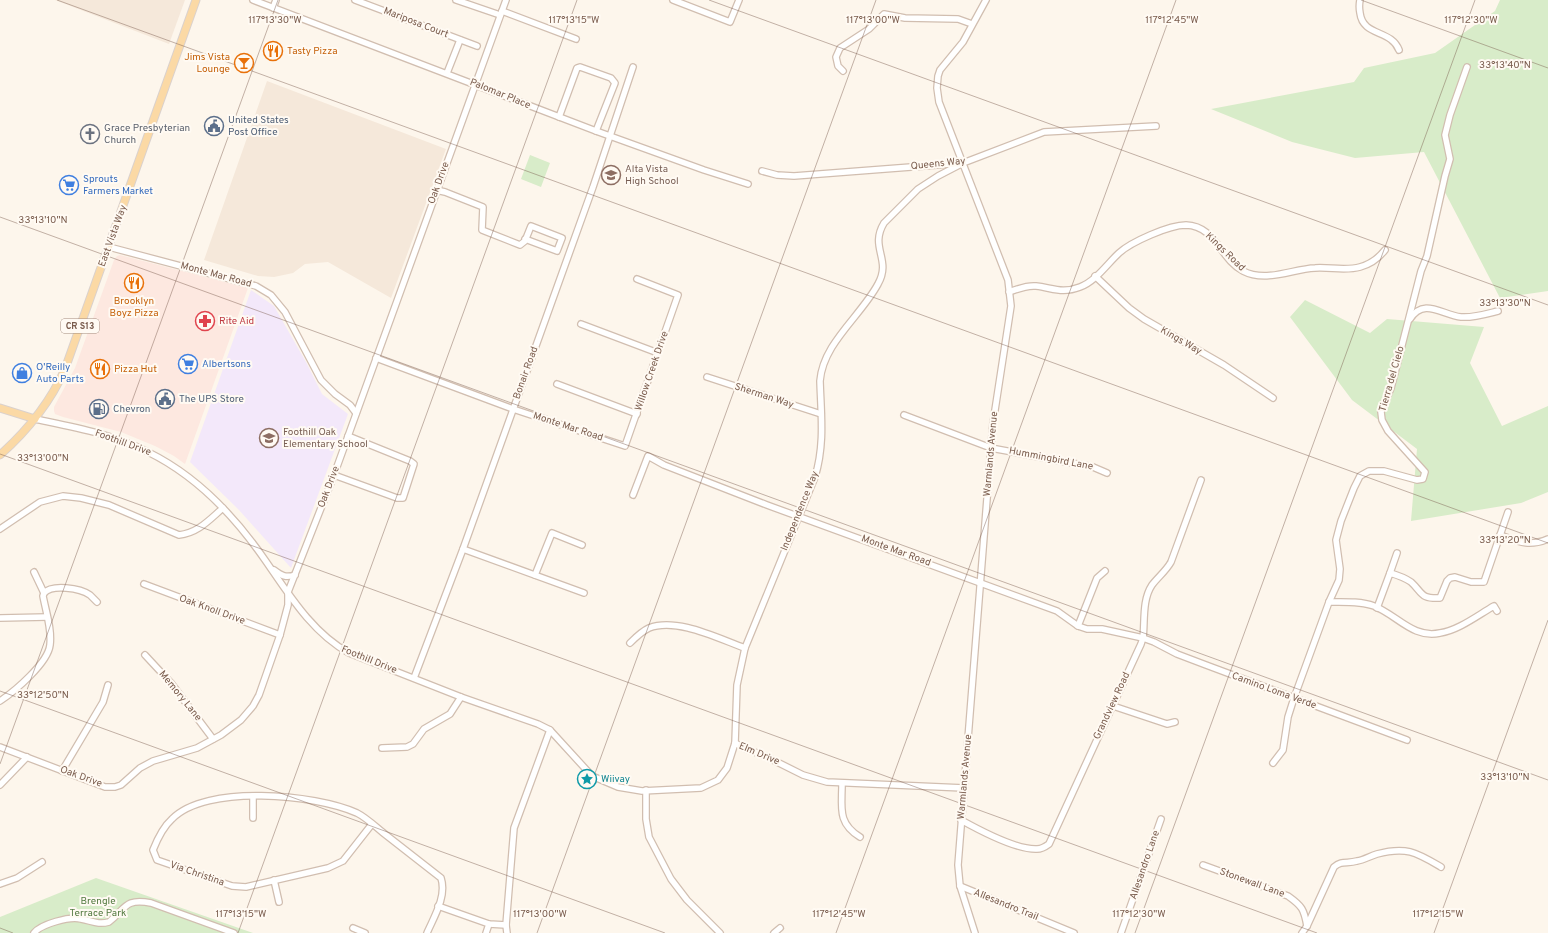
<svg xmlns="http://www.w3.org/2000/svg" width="1548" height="933" viewBox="0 0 1548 933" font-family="Overpass,sans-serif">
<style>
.residential{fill:#f5e8da}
.commercial{fill:#fde8e0}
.education{fill:#f3e8fa}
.green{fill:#d8ecc9}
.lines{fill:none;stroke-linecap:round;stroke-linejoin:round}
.minor-casing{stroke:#d1beb0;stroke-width:8}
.major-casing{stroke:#dad1cd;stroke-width:9}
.minor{stroke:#fff;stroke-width:5.5}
.major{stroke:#fbd9a5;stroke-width:7}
.ticks{fill:none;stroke:#7a5c4d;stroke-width:1;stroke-opacity:0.45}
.labels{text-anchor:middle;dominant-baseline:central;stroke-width:4;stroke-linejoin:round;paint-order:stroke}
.shield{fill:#fffaf3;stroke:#a28b7f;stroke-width:1}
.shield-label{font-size:9px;font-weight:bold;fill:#7a5c4d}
.street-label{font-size:10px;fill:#7a5c4d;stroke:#fffaf3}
.food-label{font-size:10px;fill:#c56008;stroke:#fffaf3;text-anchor:start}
.service-label{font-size:10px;fill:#4e5e75;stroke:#fffaf3;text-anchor:start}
.worship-label{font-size:10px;fill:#5b616d;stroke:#fffaf3;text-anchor:start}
.education-label{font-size:10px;fill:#785e54;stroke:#fffaf3;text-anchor:start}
.shop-label{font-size:10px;fill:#366cbe;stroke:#fffaf3;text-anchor:start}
.health-label{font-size:10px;fill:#be3a42;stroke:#fffaf3;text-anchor:start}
.culture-label{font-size:10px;fill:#0d838f;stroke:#fffaf3;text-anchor:start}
.park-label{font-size:10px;fill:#537a41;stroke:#fffaf3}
.ticks-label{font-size:10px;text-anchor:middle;fill:#7a5c4d;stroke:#fffaf3;stroke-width:4;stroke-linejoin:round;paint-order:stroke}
</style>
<rect width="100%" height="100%" fill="#fdf6ec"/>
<g class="residential">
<polygon points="55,0 185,0 169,44"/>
<polygon points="267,81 446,149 391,298 328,262 305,264 293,273 274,277 258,276 204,260"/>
</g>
<polygon class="commercial" points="120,255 248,288 185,464 174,456 155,446 121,432 63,417 55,414 54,411 54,407 75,368 114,260 117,256"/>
<polygon class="education" points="251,290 274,306 306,362 322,394 348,414 291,568 239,510 190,462"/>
<g class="green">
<polygon points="1500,0 1548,0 1548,291 1500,298 1424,152 1355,158 1292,142 1211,109 1354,82 1364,68 1435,53 1495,11"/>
<polygon points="530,155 550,163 541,187 521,179"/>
<polygon points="1305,300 1370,333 1387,319 1484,327 1470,363 1502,426 1548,406 1548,492 1521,503 1411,521 1417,449 1352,400 1290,317"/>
<polygon points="96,878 253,933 0,933 0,917"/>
</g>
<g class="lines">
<defs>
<g id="minor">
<polyline points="253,0 596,131 704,170 748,184"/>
<polyline points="355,0 477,46"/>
<polyline points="456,0 500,15"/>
<polyline points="673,0 730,22 739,0"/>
<path d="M 1360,0 C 1359,5 1359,8 1360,13 C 1363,37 1391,29 1399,50"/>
<polyline points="273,8 276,0"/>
<polyline points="502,11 576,39"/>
<polyline points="843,71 838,66 836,57 840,48 869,29 884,14 905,18 958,19 972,24"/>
<polyline points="447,73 460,40"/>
<polyline points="559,117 577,68 580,67 611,78 615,83 596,131"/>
<polyline points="762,171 777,175 794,176 963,163 1044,132 1156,126"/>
<polyline points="436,190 445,192 483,207 482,230 520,245 525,241 531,226 562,238 557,251 525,239"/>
<polyline points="109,247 256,286 271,295 285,312 321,380 335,394 350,405 356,413"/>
<polyline points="1095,276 1129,308 1144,319 1224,365 1273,398"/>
<path d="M 1009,292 C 1018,289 1026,285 1036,286 C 1053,288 1062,294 1080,287 C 1096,281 1107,264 1119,253 C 1131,242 1169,225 1186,225 C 1216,226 1220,259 1243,271 C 1266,283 1292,269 1315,268 C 1330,267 1346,271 1360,267 C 1371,264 1378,259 1385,250"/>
<path d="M 1410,319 C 1424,297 1442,315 1461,317 C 1473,318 1486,314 1498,311"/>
<polyline points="581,324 658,353"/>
<polyline points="376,358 513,409 625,446 678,295 637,279"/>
<polyline points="707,377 821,414"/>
<polyline points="557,384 637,414"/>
<polyline points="904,415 991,448 1093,467 1107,473"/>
<path d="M 35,419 C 73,427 113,434 148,452 C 197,476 234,515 265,560 C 288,593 312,633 349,653 L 461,697 L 538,724 L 550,730 L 514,828 L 506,925 L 507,933"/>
<polyline points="334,475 397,498 403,498 414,464 410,461 348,436"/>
<polyline points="633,495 648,456 664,465 767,505 1057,611 1078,626 1087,629 1102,629 1143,638 1154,642 1177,654 1206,665 1407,740"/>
<path d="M 0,529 L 40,502 L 63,496 L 81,498 L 109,505 L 179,535 C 198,533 209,520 223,508"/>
<path d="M 1500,535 C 1519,542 1529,547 1548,539"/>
<polyline points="463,549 584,593"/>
<path d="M 274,570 C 282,576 286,578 295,575"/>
<polyline points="1390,573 1397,553"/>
<polyline points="535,575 552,533 582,545"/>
<polyline points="144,584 280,635"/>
<path d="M 44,593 C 52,584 80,588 90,595 C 92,597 94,599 97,602"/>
<path d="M 1329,602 C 1343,602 1361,601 1374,606 C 1397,615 1413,639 1440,633 C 1459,630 1478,615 1494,606 L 1497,611"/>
<path d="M 1377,608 L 1390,573 C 1397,575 1405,578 1411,582 C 1423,593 1420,599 1440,598 L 1447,581 L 1450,578 L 1455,577 L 1471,582 L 1484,582 L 1508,512"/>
<polyline points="0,618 47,617"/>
<polyline points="1078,626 1097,578 1105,571"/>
<path d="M 630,643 C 635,638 642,631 649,628 C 677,617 719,639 745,648"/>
<polyline points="145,655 171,683 213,739"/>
<polyline points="414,678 463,549 593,187 633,67"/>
<path d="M 0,701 C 15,691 48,663 50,645 C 52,629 46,612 43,596 L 44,593 L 34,572"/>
<polyline points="1113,706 1167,724 1175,722"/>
<path d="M 550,730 L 592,776 L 618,787 L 642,791 L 701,788 L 718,780 L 727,768 L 735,743 L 737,685 L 745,648 L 815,477 C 825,444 821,414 820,381 C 823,343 861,316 878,284 C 892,259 869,248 884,223 L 918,189 L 938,176 L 963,163"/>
<polyline points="735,743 744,748 767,757 803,775 827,782 964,788"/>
<polyline points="0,747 105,787 115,787 121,785 140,768 153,761 197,748 221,735 241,720 253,706 259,695 280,635 288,605 288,592 334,475 506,0"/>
<polyline points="382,748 407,747 413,744 424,729 450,714 461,697"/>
<polyline points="1273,763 1283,750 1288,717 1294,698 1329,602 1339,580 1340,569 1336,540 1341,521 1354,488 1360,476 1369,471 1384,471 1417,480 1423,479 1425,472 1388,431 1382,420 1381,412 1391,388 1421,271 1427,256 1445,176 1450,159 1445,135 1450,115 1467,67"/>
<polyline points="62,771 103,702 108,685"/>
<path d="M 842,784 C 842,807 837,823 860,837"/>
<polyline points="0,785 27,757"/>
<polyline points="646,790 646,819 649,837 671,879 687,900 720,933"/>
<polyline points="253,796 253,818"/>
<path d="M 961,820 C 979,830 1017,850 1037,849 C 1042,849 1045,847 1049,844 L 1141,644 L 1143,638 C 1145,621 1142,600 1152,585 C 1158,577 1166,571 1171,562 L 1201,480"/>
<path d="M 372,824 L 343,861 L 328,868 L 246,887 L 232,886 L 157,860 L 153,850 C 157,840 163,827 172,819 C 206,784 315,794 357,813 C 367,818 377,828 386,835 C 404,849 423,864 441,878 C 447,896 434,917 427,933"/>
<path d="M 1203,865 L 1288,896 C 1302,906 1304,909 1307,926"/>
<polyline points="274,880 279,902"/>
<polyline points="0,884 17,878 42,862"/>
<polyline points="960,886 1074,933"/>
<polyline points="438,906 489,924 506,925"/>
<polyline points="353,928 365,933"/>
<path d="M 34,933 C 41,924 70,916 81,919 C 92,921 98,925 109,922 C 126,908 125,898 151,903 L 234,933"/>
<polyline points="486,933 489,924"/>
<polyline points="774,933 780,928"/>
<polyline points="975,933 960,886 958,865 993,423 1011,306 1008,280 939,102 937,88 938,76 940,70 963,42 986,0"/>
<polyline points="1121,933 1161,819"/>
<path d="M 1302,933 L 1307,926 L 1334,867 C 1342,860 1347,864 1357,861 C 1364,860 1370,856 1377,854 C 1407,846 1417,853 1441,867"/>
</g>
<g id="major">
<polyline points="0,408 35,419"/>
<path d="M 0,455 C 28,430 50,403 65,369 L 196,0"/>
</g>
</defs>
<use href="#minor" class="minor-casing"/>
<use href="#major" class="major-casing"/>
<use href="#minor" class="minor"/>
<use href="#major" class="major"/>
</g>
<path class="ticks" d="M 57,0 L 1548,543M 709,0 L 1548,305M 1361,0 L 1548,68M 0,217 L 1548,780M 0,454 L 1317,933M 0,691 L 665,933M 0,764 L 278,0M 0,928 L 13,933M 238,933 L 577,0M 537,933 L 876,0M 836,933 L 1176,0M 1135,933 L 1475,0M 1434,933 L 1548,620"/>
<defs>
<symbol id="restaurant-ring" viewBox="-11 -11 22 22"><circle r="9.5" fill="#fffaf3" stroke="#e8710a" stroke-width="1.5"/><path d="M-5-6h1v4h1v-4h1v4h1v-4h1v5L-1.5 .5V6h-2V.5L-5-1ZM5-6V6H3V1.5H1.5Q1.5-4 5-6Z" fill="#e8710a"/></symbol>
<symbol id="bar-ring" viewBox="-11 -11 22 22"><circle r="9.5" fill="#fffaf3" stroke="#e8710a" stroke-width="1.5"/><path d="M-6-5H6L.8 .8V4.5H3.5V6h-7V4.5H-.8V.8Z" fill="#e8710a"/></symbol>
<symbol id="civic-ring" viewBox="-11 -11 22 22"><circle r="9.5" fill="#fffaf3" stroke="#5c6f8a" stroke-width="1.5"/><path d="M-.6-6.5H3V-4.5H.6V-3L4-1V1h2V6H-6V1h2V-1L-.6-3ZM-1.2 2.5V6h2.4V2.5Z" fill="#5c6f8a"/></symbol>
<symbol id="church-ring" viewBox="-11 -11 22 22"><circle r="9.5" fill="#fffaf3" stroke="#6b7280" stroke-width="1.5"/><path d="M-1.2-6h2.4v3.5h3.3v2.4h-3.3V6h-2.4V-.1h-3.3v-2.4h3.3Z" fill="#6b7280"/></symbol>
<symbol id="school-ring" viewBox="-11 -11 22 22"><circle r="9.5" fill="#fffaf3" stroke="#8d6e63" stroke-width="1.5"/><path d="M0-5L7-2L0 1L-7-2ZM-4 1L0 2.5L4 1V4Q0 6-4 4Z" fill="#8d6e63"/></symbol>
<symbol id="supermarket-ring" viewBox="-11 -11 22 22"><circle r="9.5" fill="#fffaf3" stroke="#3f7fe0" stroke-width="1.5"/><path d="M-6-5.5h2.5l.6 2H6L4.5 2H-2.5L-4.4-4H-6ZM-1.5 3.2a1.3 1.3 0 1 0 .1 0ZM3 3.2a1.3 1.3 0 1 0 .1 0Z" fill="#3f7fe0"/></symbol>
<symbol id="pharmacy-ring" viewBox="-11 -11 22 22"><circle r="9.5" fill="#fffaf3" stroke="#e0444e" stroke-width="1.5"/><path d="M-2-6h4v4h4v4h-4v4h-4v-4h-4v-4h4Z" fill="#e0444e"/></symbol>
<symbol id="shop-ring" viewBox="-11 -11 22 22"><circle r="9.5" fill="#fffaf3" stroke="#3f7fe0" stroke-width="1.5"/><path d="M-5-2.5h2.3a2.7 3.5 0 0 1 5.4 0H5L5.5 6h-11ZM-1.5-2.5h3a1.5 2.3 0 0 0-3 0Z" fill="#3f7fe0"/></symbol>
<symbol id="fuel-ring" viewBox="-11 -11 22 22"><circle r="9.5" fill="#fffaf3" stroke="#5c6f8a" stroke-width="1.5"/><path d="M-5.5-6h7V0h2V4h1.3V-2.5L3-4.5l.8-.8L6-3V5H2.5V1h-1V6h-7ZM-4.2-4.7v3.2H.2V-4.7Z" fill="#5c6f8a"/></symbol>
<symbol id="sight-ring" viewBox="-11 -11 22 22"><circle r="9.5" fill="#fffaf3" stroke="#0f9aa8" stroke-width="1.5"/><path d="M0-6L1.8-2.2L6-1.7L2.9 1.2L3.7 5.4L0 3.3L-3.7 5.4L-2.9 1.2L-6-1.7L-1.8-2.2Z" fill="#0f9aa8"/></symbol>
</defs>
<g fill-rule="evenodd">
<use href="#restaurant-ring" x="262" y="40" width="22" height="22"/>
<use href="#bar-ring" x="233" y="52" width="22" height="22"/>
<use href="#civic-ring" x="203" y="115" width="22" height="22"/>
<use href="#church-ring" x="79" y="123" width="22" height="22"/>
<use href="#school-ring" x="600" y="164" width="22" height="22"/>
<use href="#supermarket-ring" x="58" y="174" width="22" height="22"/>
<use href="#restaurant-ring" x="123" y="272" width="22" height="22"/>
<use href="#pharmacy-ring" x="194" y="310" width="22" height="22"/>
<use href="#supermarket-ring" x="177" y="353" width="22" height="22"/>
<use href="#restaurant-ring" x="89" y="358" width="22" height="22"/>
<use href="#shop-ring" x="11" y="362" width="22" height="22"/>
<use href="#civic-ring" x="154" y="388" width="22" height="22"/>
<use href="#fuel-ring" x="88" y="398" width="22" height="22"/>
<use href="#school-ring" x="258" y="427" width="22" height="22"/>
<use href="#sight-ring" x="576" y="768" width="22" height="22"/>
</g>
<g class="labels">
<rect class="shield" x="61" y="319" width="38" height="14" rx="3"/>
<g class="shield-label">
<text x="80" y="326">CR S13</text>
</g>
<g class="street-label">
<text transform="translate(416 23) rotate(21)">Mariposa Court</text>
<text transform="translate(500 94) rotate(22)">Palomar Place</text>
<text transform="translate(938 164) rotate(-6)">Queens Way</text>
<text transform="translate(439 183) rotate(-70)">Oak Drive</text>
<text transform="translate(113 236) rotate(-70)">East Vista Way</text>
<text transform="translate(1225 252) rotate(44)">Kings Road</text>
<text transform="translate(216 275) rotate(15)">Monte Mar Road</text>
<text transform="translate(1181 341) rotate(30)">Kings Way</text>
<text transform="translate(652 371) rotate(-71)">Willow Creek Drive</text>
<text transform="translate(526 373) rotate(-70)">Bonair Road</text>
<text transform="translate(1392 379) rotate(-74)">Tierra del Cielo</text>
<text transform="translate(764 396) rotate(18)">Sherman Way</text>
<text transform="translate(568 427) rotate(18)">Monte Mar Road</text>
<text transform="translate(123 443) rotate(20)">Foothill Drive</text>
<text transform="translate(991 454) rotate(-85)">Warmlands Avenue</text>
<text transform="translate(1051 459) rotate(11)">Hummingbird Lane</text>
<text transform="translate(329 487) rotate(-69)">Oak Drive</text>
<text transform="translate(800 511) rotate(-68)">Independence Way</text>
<text transform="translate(896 551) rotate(20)">Monte Mar Road</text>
<text transform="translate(212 610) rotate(20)">Oak Knoll Drive</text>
<text transform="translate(369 660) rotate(22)">Foothill Drive</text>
<text transform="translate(1274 691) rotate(20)">Camino Loma Verde</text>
<text transform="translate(180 696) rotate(51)">Memory Lane</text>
<text transform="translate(1112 706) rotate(-65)">Grandview Road</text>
<text transform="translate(759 754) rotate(23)">Elm Drive</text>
<text transform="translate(81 777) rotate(20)">Oak Drive</text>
<text transform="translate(965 777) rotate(-85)">Warmlands Avenue</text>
<text transform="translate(1145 865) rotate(-71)">Allesandro Lane</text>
<text transform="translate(197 874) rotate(19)">Via Christina</text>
<text transform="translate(1252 883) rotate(20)">Stonewall Lane</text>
<text transform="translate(1006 905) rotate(22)">Allesandro Trail</text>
</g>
<g class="food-label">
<text x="287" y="51">Tasty Pizza</text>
<text x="230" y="57" text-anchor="end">Jims Vista<tspan x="230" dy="12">Lounge</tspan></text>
<text x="134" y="301" text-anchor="middle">Brooklyn<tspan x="134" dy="12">Boyz Pizza</tspan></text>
<text x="114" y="369">Pizza Hut</text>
</g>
<g class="service-label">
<text x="228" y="120">United States<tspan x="228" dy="12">Post Office</tspan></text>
<text x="179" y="399">The UPS Store</text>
<text x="113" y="409">Chevron</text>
</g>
<g class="worship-label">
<text x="104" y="128">Grace Presbyterian<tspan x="104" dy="12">Church</tspan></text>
</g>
<g class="education-label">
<text x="625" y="169">Alta Vista<tspan x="625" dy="12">High School</tspan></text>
<text x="283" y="432">Foothill Oak<tspan x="283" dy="12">Elementary School</tspan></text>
</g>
<g class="shop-label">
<text x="83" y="179">Sprouts<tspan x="83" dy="12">Farmers Market</tspan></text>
<text x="202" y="364">Albertsons</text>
<text x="36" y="367">O'Reilly<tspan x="36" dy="12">Auto Parts</tspan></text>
</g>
<g class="health-label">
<text x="219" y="321">Rite Aid</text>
</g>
<g class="culture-label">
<text x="601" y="779">Wiivay</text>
</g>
<g class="park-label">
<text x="98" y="901">Brengle<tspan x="98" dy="12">Terrace Park</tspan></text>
</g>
</g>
<g class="ticks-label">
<text x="275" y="23">117°13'30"W</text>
<text x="574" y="23">117°13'15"W</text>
<text x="873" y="23">117°13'00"W</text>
<text x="1172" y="23">117°12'45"W</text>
<text x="1471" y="23">117°12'30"W</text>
<text x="1505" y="68">33°13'40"N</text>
<text x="43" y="223">33°13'10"N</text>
<text x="1505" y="306">33°13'30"N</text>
<text x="43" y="461">33°13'00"N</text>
<text x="1505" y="543">33°13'20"N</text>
<text x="43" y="698">33°12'50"N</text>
<text x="1505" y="780">33°13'10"N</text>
<text x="241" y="917">117°13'15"W</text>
<text x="540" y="917">117°13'00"W</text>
<text x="839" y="917">117°12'45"W</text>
<text x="1139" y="917">117°12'30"W</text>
<text x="1438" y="917">117°12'15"W</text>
</g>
</svg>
